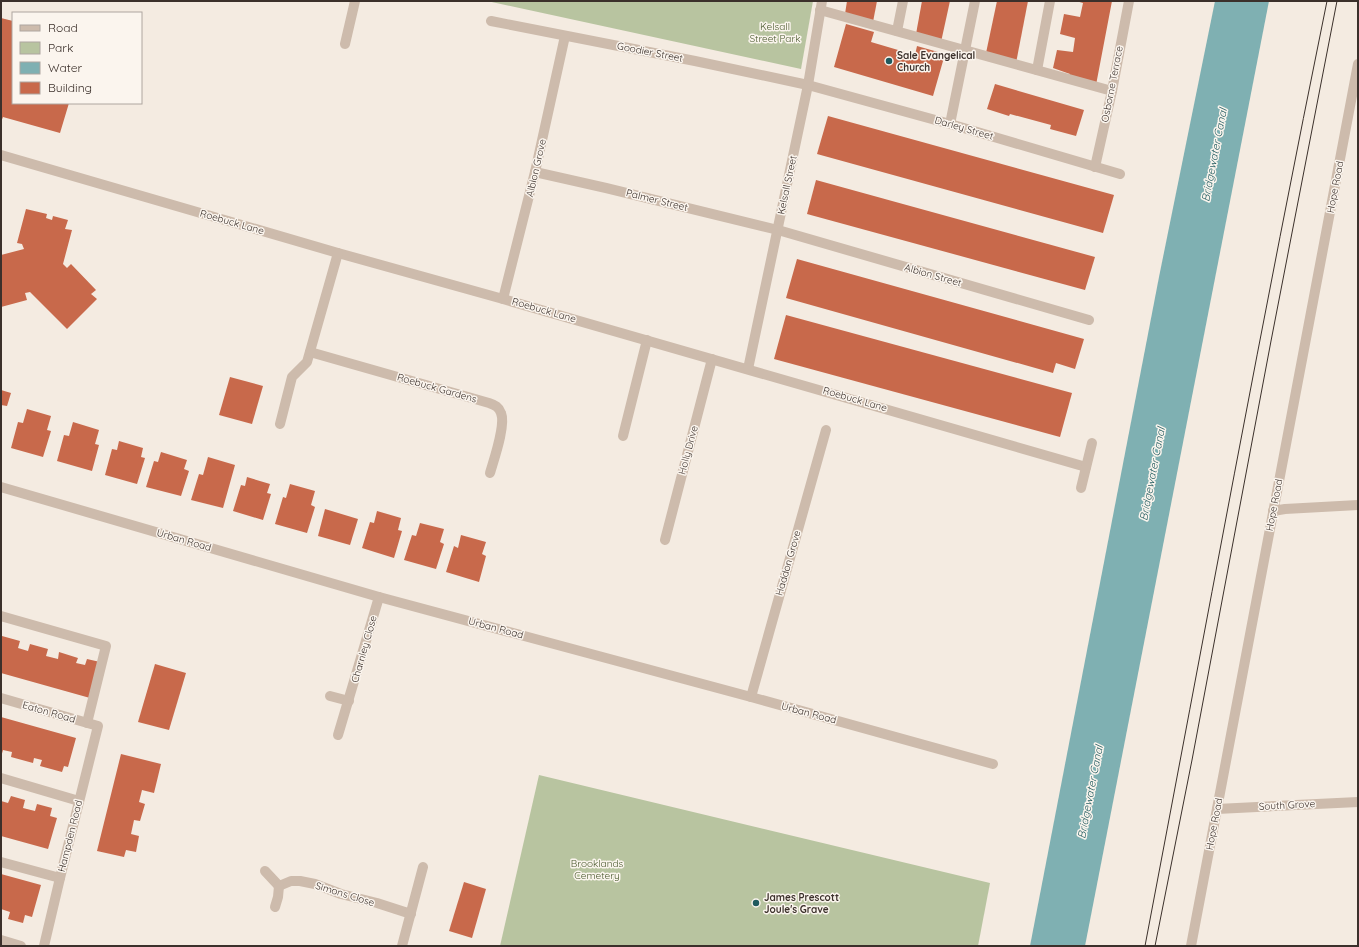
<svg xmlns="http://www.w3.org/2000/svg" width="1359" height="947" viewBox="0 0 1359 947" font-family="Quicksand,sans-serif">
<style>
.green{fill:#b8c4a0}
.water{fill:#7fb0b2}
.building{fill:#c8694b}
.lines{fill:none;stroke-linecap:round;stroke-linejoin:round}
.service{stroke:#cdbbac;stroke-width:10}
.minor{stroke:#cdbbac;stroke-width:10}
.tertiary{stroke:#cdbbac;stroke-width:10}
.tram{stroke:#3b302b;stroke-width:1}
.poi-dot{fill:#1f5a5e;stroke:#fbf5ee;stroke-width:1.5}
.labels{text-anchor:middle;dominant-baseline:central;stroke-width:3;stroke-linejoin:round;paint-order:stroke}
.park-label{font-size:10px;fill:#4a5a2e;stroke:#fbf5ee}
.street-label{font-size:10px;fill:#3b302b;stroke:#fbf5ee}
.poi-label{font-size:10px;font-weight:bold;fill:#3b302b;stroke:#fbf5ee;text-anchor:start}
.water-label{font-size:11px;font-style:italic;fill:#1f5a5e;stroke:#fbf5ee}
</style>
<rect width="100%" height="100%" fill="#f4ebe1"/>
<g class="green">
<polygon points="487,1 813,1 801,69"/>
<polygon points="539,775 990,883 978,946 500,946"/>
</g>
<polygon class="water" points="1215,1 1269,1 1085,946 1030,946 1159,277"/>
<g class="building">
<polygon points="847,1 877,1 873,22 845,14"/>
<polygon points="922,1 950,1 941,42 916,34"/>
<polygon points="997,1 1028,1 1016,63 986,53"/>
<polygon points="1076,1 1112,1 1096,85 1069,77 1070,74 1053,68 1057,50 1073,52 1075,38 1060,34 1064,14 1080,17 1083,3"/>
<polygon points="1,18 13,21 13,103 69,103 60,133 3,117 1,122"/>
<polygon points="846,24 874,32 871,42 915,55 917,46 945,54 933,96 834,67"/>
<polygon points="995,84 1084,110 1076,136 1050,129 1051,125 1010,114 1009,116 987,109"/>
<polygon points="828,116 1114,195 1103,233 817,154"/>
<polygon points="816,180 1095,257 1085,290 807,214"/>
<polygon points="26,209 47,214 46,218 52,220 53,216 68,220 65,229 72,230 63,264 67,268 71,264 96,290 91,294 97,299 67,329 30,292 25,293 27,300 1,307 1,255 24,249 22,244 17,243"/>
<polygon points="797,259 1084,339 1075,369 1056,363 1053,373 786,298"/>
<polygon points="786,315 1072,393 1060,437 774,359"/>
<polygon points="230,377 263,386 252,424 219,415"/>
<polygon points="1,390 11,393 7,406 1,405"/>
<polygon points="27,409 51,416 47,430 51,431 43,457 11,448 18,422 23,423"/>
<polygon points="73,422 99,430 95,444 99,445 92,471 57,461 64,435 69,436"/>
<polygon points="119,441 143,448 141,457 145,458 137,484 105,475 112,449 117,450"/>
<polygon points="161,452 187,460 184,469 189,471 181,496 146,487 154,461 158,462"/>
<polygon points="208,457 235,465 223,508 191,500 199,474 203,475"/>
<polygon points="247,477 270,484 267,493 271,494 263,520 233,511 241,485 245,486"/>
<polygon points="290,484 315,491 311,505 315,507 307,533 275,524 283,497 286,498"/>
<polygon points="325,509 358,519 350,545 318,536"/>
<polygon points="377,511 401,518 398,530 402,531 394,558 362,548 370,522 374,523"/>
<polygon points="420,523 444,529 440,542 444,544 436,569 404,560 412,535 416,536"/>
<polygon points="461,535 486,542 482,554 486,556 479,582 446,572 454,546 458,548"/>
<polygon points="2,636 20,641 18,648 28,651 30,644 48,649 46,656 58,659 59,652 78,658 76,663 85,665 87,659 100,662 90,698 1,673"/>
<polygon points="155,664 186,673 169,730 138,722"/>
<polygon points="1,717 76,738 68,767 64,766 62,772 40,766 42,760 34,758 33,763 11,757 12,752 3,750 1,757"/>
<polygon points="121,754 161,764 154,793 142,790 139,802 145,804 140,821 134,820 131,834 139,836 136,852 126,850 124,857 97,851"/>
<polygon points="11,796 25,800 23,808 35,811 37,804 52,808 50,816 57,818 48,849 1,836 1,801 8,803"/>
<polygon points="1,874 41,885 32,917 25,915 23,923 8,919 10,912 1,909"/>
<polygon points="464,882 486,889 472,938 449,931"/>
</g>
<g class="lines">
<g class="service">
<polyline points="820,10 1112,91"/>
<polyline points="897,31 903,1"/>
<polyline points="1037,70 1050,1"/>
<polyline points="623,436 647,340"/>
<polyline points="1,616 106,646 87,723"/>
<polyline points="1,778 79,801"/>
<polyline points="1,940 21,946"/>
</g>
<g class="minor">
<polyline points="491,21 695,61 808,85 950,124 1120,174"/>
<polyline points="345,44 355,1"/>
<polyline points="950,124 975,1"/>
<polyline points="1,155 338,253 503,299 1086,467"/>
<polyline points="1095,167 1112,91 1129,1"/>
<polyline points="535,172 606,188 778,230 1089,320"/>
<polyline points="503,299 535,172 565,36"/>
<path d="M 310,352 L 489,403 C 495,405 499,407 501,413 C 506,425 494,459 490,473"/>
<polyline points="748,369 808,85 822,1"/>
<polyline points="280,424 292,377 307,362 338,253"/>
<polyline points="1,487 379,597 751,697 993,764"/>
<polyline points="1081,488 1092,443"/>
<polyline points="1273,511 1285,509 1358,505"/>
<polyline points="665,540 712,359"/>
<polyline points="330,696 349,701"/>
<polyline points="751,697 826,430"/>
<polyline points="1,698 98,726 60,878 44,946"/>
<polyline points="338,735 379,597"/>
<polyline points="1217,809 1358,802"/>
<polyline points="1,862 60,878"/>
<polyline points="265,871 279,886 291,881 300,881 315,884 341,894 377,903 411,914"/>
<polyline points="275,907 278,897 279,886"/>
<polyline points="402,946 423,867"/>
</g>
<polyline class="tertiary" points="1191,946 1358,64"/>
<g class="tram">
<path d="M 1145,946 C 1205,631 1263,315 1327,1"/>
<polyline points="1155,946 1192,760 1271,341 1337,1"/>
</g>
</g>
<g class="poi-dot">
<circle cx="889" cy="61" r="4"/>
<circle cx="756" cy="903" r="4"/>
</g>
<g class="labels">
<g class="park-label">
<text x="775" y="26">Kelsall<tspan x="775" dy="12">Street Park</tspan></text>
<text x="597" y="863">Brooklands<tspan x="597" dy="12">Cemetery</tspan></text>
</g>
<g class="street-label">
<text transform="translate(650 52) rotate(11)">Goodier Street</text>
<text transform="translate(1112 84) rotate(-79)">Osborne Terrace</text>
<text transform="translate(964 128) rotate(16)">Darley Street</text>
<text transform="translate(536 168) rotate(-77)">Albion Grove</text>
<text transform="translate(787 185) rotate(-78)">Kelsall Street</text>
<text transform="translate(1335 187) rotate(-79)">Hope Road</text>
<text transform="translate(657 200) rotate(14)">Palmer Street</text>
<text transform="translate(232 222) rotate(16)">Roebuck Lane</text>
<text transform="translate(933 275) rotate(16)">Albion Street</text>
<text transform="translate(544 310) rotate(16)">Roebuck Lane</text>
<text transform="translate(437 388) rotate(16)">Roebuck Gardens</text>
<text transform="translate(855 399) rotate(16)">Roebuck Lane</text>
<text transform="translate(688 450) rotate(-75)">Holly Drive</text>
<text transform="translate(1274 505) rotate(-79)">Hope Road</text>
<text transform="translate(184 540) rotate(16)">Urban Road</text>
<text transform="translate(788 563) rotate(-74)">Haddon Grove</text>
<text transform="translate(496 628) rotate(15)">Urban Road</text>
<text transform="translate(364 649) rotate(-74)">Charnley Close</text>
<text transform="translate(49 712) rotate(16)">Eaton Road</text>
<text transform="translate(809 713) rotate(15)">Urban Road</text>
<text transform="translate(1287 805) rotate(-3)">South Grove</text>
<text transform="translate(1214 824) rotate(-79)">Hope Road</text>
<text transform="translate(70 836) rotate(-76)">Hampden Road</text>
<text transform="translate(345 894) rotate(17)">Simons Close</text>
</g>
<g class="poi-label">
<text x="897" y="55">Sale Evangelical<tspan x="897" dy="12">Church</tspan></text>
<text x="764" y="897">James Prescott<tspan x="764" dy="12">Joule's Grave</tspan></text>
</g>
<g class="water-label">
<text transform="translate(1214 155) rotate(-79)">Bridgewater Canal</text>
<text transform="translate(1152 474) rotate(-79)">Bridgewater Canal</text>
<text transform="translate(1090 792) rotate(-79)">Bridgewater Canal</text>
</g>
</g>
<rect width="1359" height="947" fill="none" stroke="#3b302b" stroke-width="4"/>
<rect x="12" y="12" width="130" height="92" fill="#fbf5ee" stroke="#aea6a0"/>
<rect x="20" y="25" width="20" height="6" fill="#cdbbac" stroke="#aea6a0"/>
<text x="48" y="32" font-size="12" fill="#3b302b">Road</text>
<rect x="20" y="42" width="20" height="12" fill="#b8c4a0" stroke="#aea6a0"/>
<text x="48" y="52" font-size="12" fill="#3b302b">Park</text>
<rect x="20" y="62" width="20" height="12" fill="#7fb0b2" stroke="#aea6a0"/>
<text x="48" y="72" font-size="12" fill="#3b302b">Water</text>
<rect x="20" y="82" width="20" height="12" fill="#c8694b" stroke="#aea6a0"/>
<text x="48" y="92" font-size="12" fill="#3b302b">Building</text>
</svg>
